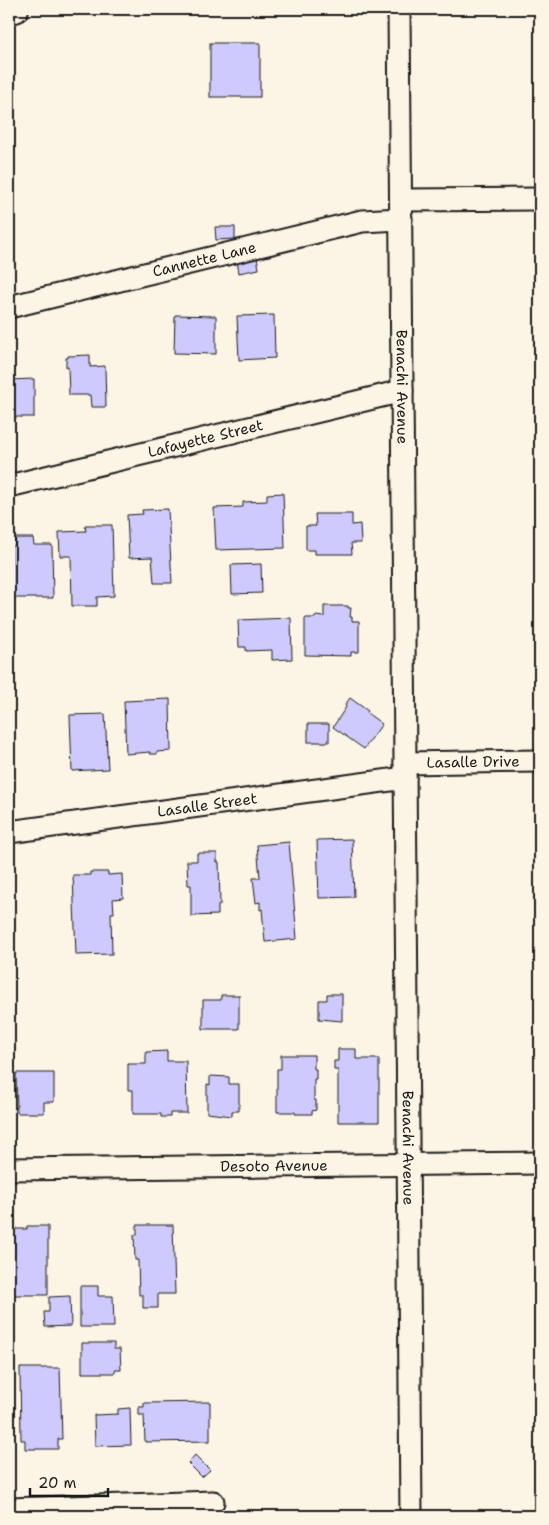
<svg xmlns="http://www.w3.org/2000/svg" width="549" height="1525" viewBox="0 0 549 1525" font-family="'Shantell Sans',sans-serif">
<style>
.building{fill:#cecafd;stroke:#1c1c1c}
.lines{fill:none;stroke-linecap:round;stroke-linejoin:round}
.minor-casing{stroke:#1c1c1c;stroke-width:25}
.tertiary-casing{stroke:#1c1c1c;stroke-width:30}
.minor{stroke:#fcf5e5;stroke-width:21}
.tertiary{stroke:#fcf5e5;stroke-width:26}
.labels{text-anchor:middle;dominant-baseline:central;stroke-width:4;stroke-linejoin:round;paint-order:stroke}
.street-label{font-size:15px;fill:#1c1c1c;stroke:#fcf5e5}
</style>
<rect width="100%" height="100%" fill="#fcf5e5"/>
<filter id="ink" filterUnits="userSpaceOnUse"><feTurbulence type="fractalNoise" baseFrequency=".02" numOctaves="2"/><feDisplacementMap in="SourceGraphic" scale="10" xChannelSelector="R" yChannelSelector="G"/><feConvolveMatrix kernelMatrix="1 2 1 2 8 2 1 2 1" color-interpolation-filters="sRGB"/></filter>
<g filter="url(#ink)">
<g class="building">
<rect x="210" y="43" width="50" height="54"/>
<polygon points="215,227 235,227 235,239 216,240"/>
<polygon points="257,257 259,269 239,273 237,261"/>
<polygon points="175,315 216,316 216,354 174,353"/>
<polygon points="274,315 275,358 239,360 237,316"/>
<polygon points="90,355 90,367 105,366 106,407 91,407 90,395 69,395 68,367 66,367 66,358 68,358 68,356"/>
<polygon points="34,379 34,417 9,417 9,380"/>
<polygon points="283,493 285,548 216,550 214,508 243,507 243,502 267,501 267,494"/>
<polygon points="168,509 172,583 154,583 152,557 129,558 127,515 143,514 142,510"/>
<polygon points="315,514 352,514 352,525 360,524 361,543 351,543 352,554 315,554 315,550 306,550 306,526 316,526"/>
<polygon points="85,525 112,525 114,596 97,597 97,606 72,606 71,556 60,556 59,532 86,531"/>
<polygon points="15,538 33,538 34,545 52,545 53,598 12,598 11,546 15,546"/>
<polygon points="261,564 262,593 232,594 231,565"/>
<polygon points="324,606 348,606 348,608 351,608 350,617 352,617 352,621 359,621 359,652 351,652 351,656 305,655 305,618 315,618 315,616 324,617"/>
<polygon points="291,618 292,659 272,660 272,650 246,651 246,647 239,647 238,620"/>
<polygon points="350,698 368,711 367,713 382,724 364,749 333,727 346,707 345,705"/>
<polygon points="170,699 171,751 157,752 157,754 150,754 150,752 126,754 124,701"/>
<polygon points="105,714 108,769 72,771 70,715"/>
<rect x="308" y="724" width="21" height="18"/>
<polygon points="352,839 354,897 319,898 317,840"/>
<polygon points="289,842 297,939 265,942 262,909 260,910 260,902 256,903 253,878 260,878 257,845"/>
<polygon points="197,853 217,853 217,862 219,862 220,905 218,905 218,915 191,916 191,885 188,885 187,861 197,861"/>
<polygon points="90,872 108,872 108,875 122,874 123,898 113,899 114,913 111,913 112,954 76,955 73,875 90,875"/>
<polygon points="327,994 342,994 342,1021 319,1019 319,1000 327,1000"/>
<polygon points="221,995 239,995 239,1029 203,1029 203,1000 221,1000"/>
<polygon points="9,1032 10,1093 9,1093"/>
<polygon points="338,1049 356,1049 356,1059 379,1059 379,1122 338,1122 338,1070 334,1070 334,1061 338,1061"/>
<polygon points="167,1051 167,1061 186,1061 187,1113 170,1113 170,1117 161,1117 161,1114 133,1114 133,1090 128,1090 128,1064 146,1064 146,1052"/>
<polygon points="281,1055 314,1055 314,1069 316,1069 316,1079 314,1079 314,1100 316,1100 316,1110 312,1111 312,1114 295,1114 295,1112 277,1112 277,1069 281,1069"/>
<polygon points="16,1073 54,1073 54,1102 44,1102 44,1113 17,1113"/>
<polygon points="210,1076 229,1077 229,1084 239,1084 239,1111 232,1111 232,1116 207,1113 207,1084 210,1085"/>
<polygon points="137,1225 173,1225 175,1294 158,1294 158,1308 143,1308 143,1295 139,1295 138,1260 135,1260 134,1235 137,1235"/>
<polygon points="9,1226 16,1226 16,1229 27,1229 27,1226 48,1226 48,1295 9,1295"/>
<polygon points="80,1286 98,1286 98,1296 113,1296 114,1327 80,1327"/>
<polygon points="70,1296 71,1326 45,1327 44,1312 49,1312 49,1297"/>
<polygon points="82,1343 114,1343 114,1349 120,1349 121,1370 115,1370 115,1373 82,1373"/>
<polygon points="9,1355 10,1355 11,1450 9,1450"/>
<polygon points="20,1368 60,1368 62,1439 58,1439 58,1449 25,1449 25,1440 21,1440"/>
<polygon points="210,1402 210,1441 145,1442 144,1415 139,1415 139,1407 144,1407 144,1403"/>
<polygon points="130,1408 131,1445 95,1446 94,1415 118,1414 118,1409"/>
<polygon points="195,1455 210,1470 202,1477 188,1463"/>
</g>
<g class="lines">
<defs>
<g id="minor">
<path id="s1" d="M 399,9 L 411,1516"/>
<polyline points="401,200 540,199"/>
<path id="s2" d="M 9,307 L 362,221 L 401,219"/>
<path id="s3" d="M 9,486 L 402,391"/>
<path id="s4" d="M 405,763 L 540,761"/>
<path id="s5" d="M 9,832 L 405,778"/>
<path id="s6" d="M 9,1169 L 540,1163"/>
<polyline points="9,1509 213,1502"/>
</g>
<polyline id="tertiary" points="9,10 15,9"/>
</defs>
<use href="#minor" class="minor-casing"/>
<use href="#tertiary" class="tertiary-casing"/>
<use href="#minor" class="minor"/>
<use href="#tertiary" class="tertiary"/>
</g>
</g>
<g class="labels">
<g class="street-label">
<text stroke="none"><textPath href="#s2" startOffset="201">Cannette Lane</textPath></text>
<text stroke="none"><textPath href="#s1" startOffset="378">Benachi Avenue</textPath></text>
<text stroke="none"><textPath href="#s3" startOffset="202">Lafayette Street</textPath></text>
<text stroke="none"><textPath href="#s4" startOffset="68">Lasalle Drive</textPath></text>
<text stroke="none"><textPath href="#s5" startOffset="200">Lasalle Street</textPath></text>
<text stroke="none"><textPath href="#s1" startOffset="1139">Benachi Avenue</textPath></text>
<text stroke="none"><textPath href="#s6" startOffset="265">Desoto Avenue</textPath></text>
</g>
</g>
<rect width="549" height="1525" fill="none" stroke="#fcf5e5" stroke-width="30"/>
<rect x="15" y="15" width="519" height="1495" fill="none" stroke="#1c1c1c" stroke-width="2" filter="url(#ink)"/>
<path d="M30 1488v8h78v-8" fill="none" stroke="#1c1c1c" stroke-width="2.5"/>
<text x="38" y="1488" font-size="15" fill="#1c1c1c" stroke="#fcf5e5" stroke-width="4" paint-order="stroke">20 m</text>
</svg>
